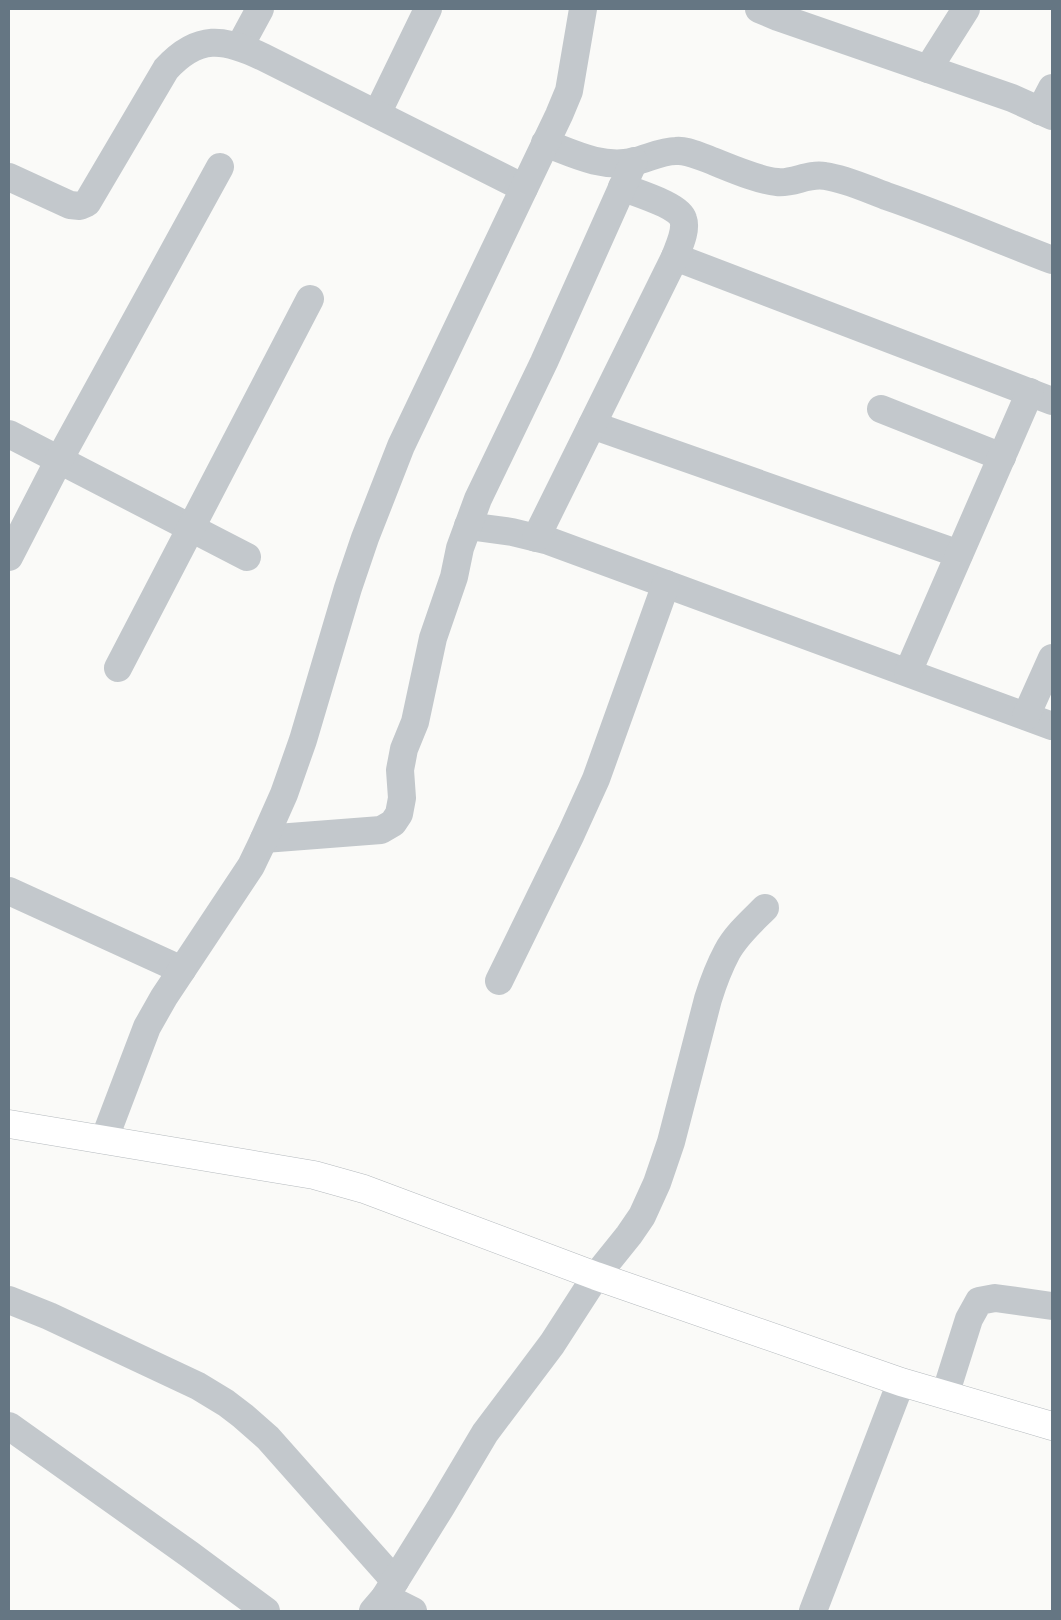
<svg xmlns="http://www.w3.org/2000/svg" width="1061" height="1620" viewBox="0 0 1061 1620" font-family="Rubik,sans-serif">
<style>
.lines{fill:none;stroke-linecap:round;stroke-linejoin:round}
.primary-casing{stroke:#b5babe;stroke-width:29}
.minor{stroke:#c3c8cc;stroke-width:28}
.primary{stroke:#fff;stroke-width:28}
</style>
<rect width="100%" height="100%" fill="#fafaf8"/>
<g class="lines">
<defs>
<polyline id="primary" points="9,1124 314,1175 364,1189 596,1276 901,1382 1052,1426"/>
</defs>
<use href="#primary" class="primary-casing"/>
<g class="minor">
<polyline points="759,9 778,17 1012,98 1052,116"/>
<polyline points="240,46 260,9"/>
<polyline points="928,69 966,9"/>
<polyline points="1040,111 1052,88"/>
<polyline points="377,114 428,9"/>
<path d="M 545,143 C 574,154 601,168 632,162 C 647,159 661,151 676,151 C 686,150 696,155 705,158 C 726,166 756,180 777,182 C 793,184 808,173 825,176 C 846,179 867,189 886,196 C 942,215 997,239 1052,260"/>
<path d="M 9,177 L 70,205 L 80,206 L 87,203 L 166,69 C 198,34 224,38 263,57 L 524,188"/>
<polyline points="675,257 1052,401"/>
<polyline points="881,409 1002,457"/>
<polyline points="592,425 959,554"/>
<polyline points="9,434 247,557"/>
<polyline points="468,526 512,532 549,541 1052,726"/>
<path d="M 536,538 L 675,257 C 679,246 687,230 683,219 C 679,205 636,193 622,187"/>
<polyline points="9,557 59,460 220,167"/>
<polyline points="118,668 310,299"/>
<polyline points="908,672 1030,392"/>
<polyline points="1026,716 1052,658"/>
<polyline points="264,839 381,830 393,823 399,814 402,798 400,770 404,749 415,722 433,638 454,577 460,548 478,499 544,362 634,161"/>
<polyline points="9,891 182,970"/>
<polyline points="499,981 571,834 596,779 666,584"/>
<polyline points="104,1140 147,1027 164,997 251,866 264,839 284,794 303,740 348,588 365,538 401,446 559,115 569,91 583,9"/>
<polyline points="9,1300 49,1316 198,1386 226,1403 243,1416 268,1438 395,1581"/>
<polyline points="945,1395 969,1319 979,1301 995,1298 1052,1306"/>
<polyline points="9,1426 189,1554 266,1611"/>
<polyline points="385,1597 413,1611"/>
<path d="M 373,1611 L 385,1597 L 441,1507 L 485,1433 L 552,1344 L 596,1276 L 629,1235 L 642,1216 L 657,1183 L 671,1142 L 708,999 C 713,983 719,967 727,952 C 736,935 752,921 765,908"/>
<polyline points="813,1611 901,1382"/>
</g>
<use href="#primary" class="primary"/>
</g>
<rect width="1061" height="1620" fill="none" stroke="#657683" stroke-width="20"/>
</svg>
